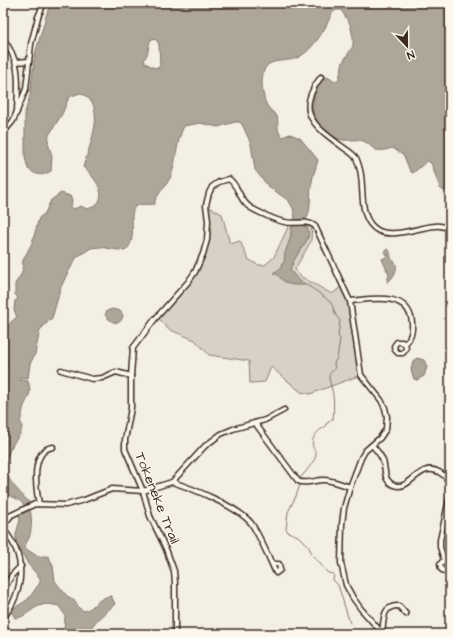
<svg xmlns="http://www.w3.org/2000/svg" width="453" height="637" viewBox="0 0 453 637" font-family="'Architects Daughter',sans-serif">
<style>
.green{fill:#d8d1c6;stroke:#8a7e72}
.water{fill:#afa69a;stroke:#817468;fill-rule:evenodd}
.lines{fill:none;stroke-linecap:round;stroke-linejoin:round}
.stream{stroke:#817468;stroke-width:1}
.minor-casing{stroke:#3b2a1e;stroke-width:7}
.minor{stroke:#fbf7ec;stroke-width:4}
.labels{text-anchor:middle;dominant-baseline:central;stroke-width:3;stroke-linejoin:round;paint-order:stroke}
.street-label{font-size:14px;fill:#3b2a1e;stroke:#fbf7ec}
</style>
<rect width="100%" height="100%" fill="#f3efe4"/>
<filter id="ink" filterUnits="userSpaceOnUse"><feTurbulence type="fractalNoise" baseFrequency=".025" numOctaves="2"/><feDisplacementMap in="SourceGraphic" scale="8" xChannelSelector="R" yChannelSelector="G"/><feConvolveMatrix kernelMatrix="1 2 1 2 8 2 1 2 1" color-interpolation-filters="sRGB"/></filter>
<g filter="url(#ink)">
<polygon class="green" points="206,205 222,214 230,244 240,241 248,259 258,265 265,265 274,257 290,223 312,224 311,241 295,269 300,276 332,294 343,285 350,301 361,375 310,394 301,392 271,367 265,382 250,383 249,361 209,355 195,340 168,329 157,316 195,272 207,240"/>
<g class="water">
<path d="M 50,3 L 450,3 L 450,190 L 444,191 L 440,188 L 431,163 L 427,161 L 413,173 L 410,171 L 404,156 L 393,148 C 387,149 378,153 373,148 C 370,146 367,142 363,141 C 356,138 346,142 339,139 C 327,135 315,122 313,110 C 312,106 313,101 314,98 C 316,90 320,81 327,77 L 335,81 L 339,79 L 343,62 L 353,46 L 353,37 L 350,24 L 341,10 L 336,10 L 332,13 C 326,28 314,49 299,57 C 290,62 278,59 269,64 C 258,71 262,99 268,107 C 270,110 274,113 277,116 C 279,124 276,130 282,137 L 290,134 L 300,138 L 318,160 C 316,168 313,174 312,182 C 309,194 312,206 307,218 L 298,220 L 299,225 L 305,225 C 314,235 304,244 299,252 C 295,258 292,264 290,270 L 298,280 L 307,285 C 301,285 290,286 285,282 C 280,279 279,274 273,273 L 281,268 L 282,264 L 284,263 L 285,253 L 290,239 L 292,225 L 296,224 L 293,208 L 289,201 L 268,186 L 255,170 L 251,144 L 242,124 L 239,122 L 235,122 L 218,127 L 200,123 L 184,126 C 176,142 177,159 171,176 C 169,182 159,193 155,200 L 155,204 C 149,205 141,203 136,206 C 126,214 140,238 125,251 L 100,247 L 91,248 L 77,257 L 67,274 L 61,287 L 52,318 L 40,330 L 35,354 L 30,364 L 28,378 L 20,377 L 20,380 L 28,381 C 32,393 29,395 24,406 C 22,411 23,416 20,421 C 26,431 16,438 12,446 C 7,454 4,467 8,476 C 10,483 24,497 30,503 L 30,505 L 25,507 C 19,496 11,499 3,491 L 3,379 L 8,378 L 7,353 L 3,350 L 3,345 L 8,344 L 7,343 L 3,342 C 3,332 8,323 17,317 L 14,310 L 15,301 L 18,298 L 15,294 L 15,284 L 22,273 L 23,260 L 32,243 L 39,218 L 45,213 L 51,200 L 61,193 L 70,196 L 72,200 L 71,206 L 74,209 L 81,206 L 87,209 C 90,208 94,207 96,205 C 109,193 92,175 83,167 C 88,150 105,112 88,98 C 86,96 83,94 80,93 L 69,97 L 62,114 L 49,135 L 48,143 L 52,156 L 51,171 C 41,177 37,175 28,169 L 25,157 L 25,112 L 30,96 L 35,54 ZM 151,39 L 157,40 L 159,45 L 160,67 L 155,68 L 145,63 L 144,59 C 150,53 147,47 151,39 Z"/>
<path d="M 388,249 C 391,252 390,253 391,257 C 392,262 392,259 395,262 C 399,269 393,278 388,282 L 387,282 L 389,275 L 382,259 L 388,256 L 384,251 Z"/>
<path d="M 112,309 L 120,311 L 123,315 C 121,328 110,322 105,315 L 107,311 Z"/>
<polygon points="417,358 424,360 427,367 424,376 417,380 414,379 411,370 413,361"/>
<path d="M 30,509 C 32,518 32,530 29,538 C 27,542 25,544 25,547 C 27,550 35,555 39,556 C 43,557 45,555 49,557 L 53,566 L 55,581 L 66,595 L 75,601 L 79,608 L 83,611 C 94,610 97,597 111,596 L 115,604 C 106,613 92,621 89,634 L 64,634 L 65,615 L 59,606 C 54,605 47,603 42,605 C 32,607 26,618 15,618 L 11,611 C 16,606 22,604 28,599 C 33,594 35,588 40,583 L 40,578 L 28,564 L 16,542 L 16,534 L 20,520 L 19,514 Z"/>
</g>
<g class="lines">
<g class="stream">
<path d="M 300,478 C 305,473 315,461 316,455 C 316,451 315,452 314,449 C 309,439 317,431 325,427 L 326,424 L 333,419 C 334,413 334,396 332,390 C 331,385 329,381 329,377 C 329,373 332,371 335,369 L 334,363 L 337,358 L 340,339 L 338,336 L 340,320 C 334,316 335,309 331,303 C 324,296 316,291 307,285"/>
<polyline points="300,485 296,496 288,512 286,529 288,532 298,536 308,546 315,559 318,561 325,570 328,573 334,574 333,580 338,585 350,623"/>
</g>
<defs>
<g id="minor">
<path d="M 3,39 C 22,63 18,83 17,112"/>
<polyline points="16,62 29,61"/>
<path d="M 321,77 C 296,110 311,124 340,145 C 345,149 353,153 356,158 C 358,162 359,166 360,170 C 365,189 357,220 379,231 C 394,238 419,227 435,226 C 440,225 445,227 450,229"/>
<polyline points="3,133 13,121 26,89 31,44 38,17 44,3"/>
<path d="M 350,301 C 372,299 408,291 412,322 C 413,331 411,338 405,344 L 406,349 L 403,353 L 398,353 L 395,350 L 394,346 L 397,342 L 402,342 L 405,344"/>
<polyline points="61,370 92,379 102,378 116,372 131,376"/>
<path d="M 255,423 L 298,481 C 307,485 314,480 323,480 C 333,480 341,484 350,487"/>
<path d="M 372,445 C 376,450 381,455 383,461 C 386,470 383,481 394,485 C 410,492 419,461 439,472 C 444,475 449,480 450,486"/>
<path d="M 172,482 C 192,488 238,507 251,523 C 260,536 269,558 276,573 L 280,570 L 279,564 L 272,564"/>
<path d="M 39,504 C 36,489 30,450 53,447"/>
<polyline points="3,519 35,504 66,505 84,500 112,489 143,491 172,482 205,446 221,434 233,429 265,420 284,410"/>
<polyline points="3,528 4,524 10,517"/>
<path d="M 3,529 C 27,556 25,590 3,618"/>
<polyline points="444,560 440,547 440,540 450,495"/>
<polyline points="444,560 440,564 441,569 444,571 450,569"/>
<polyline points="444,560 450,562"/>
<polyline points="3,591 12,575 21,566"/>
<path d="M 382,633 C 384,620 382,605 399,606 L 406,614"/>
<path d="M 175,634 L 175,583 L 174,571 L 166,549 L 150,516 L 143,491 L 125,449 L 125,440 L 131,408 L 131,376 L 133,348 L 155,319 L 188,282 L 195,272 L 203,254 L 207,240 L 208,221 L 206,205 L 209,193 L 212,187 L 219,182 L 229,179 C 239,186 239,201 251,208 C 258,212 277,221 285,222 C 294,225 306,219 315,226 L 350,301 L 361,375 L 381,400 L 385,408 L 387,417 L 386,429 L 380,438 L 365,451 L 361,458 L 350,487 L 344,508 L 342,524 L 341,563 L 346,585 L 353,598 L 361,609 L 383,634"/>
</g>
</defs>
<use href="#minor" class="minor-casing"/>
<use href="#minor" class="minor"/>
</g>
</g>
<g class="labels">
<g class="street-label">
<text transform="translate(157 498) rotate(68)">Tokeneke Trail</text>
</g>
</g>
<rect width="453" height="637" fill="none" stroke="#fbf7ec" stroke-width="16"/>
<rect x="8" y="8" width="437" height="621" fill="none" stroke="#3b2a1e" stroke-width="1.5" filter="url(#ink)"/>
<g transform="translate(407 46) rotate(158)" stroke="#fbf7ec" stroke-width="3" paint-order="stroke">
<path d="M0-3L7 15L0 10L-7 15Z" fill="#3b2a1e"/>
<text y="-6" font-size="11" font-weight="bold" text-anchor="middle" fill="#3b2a1e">N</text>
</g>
</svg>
